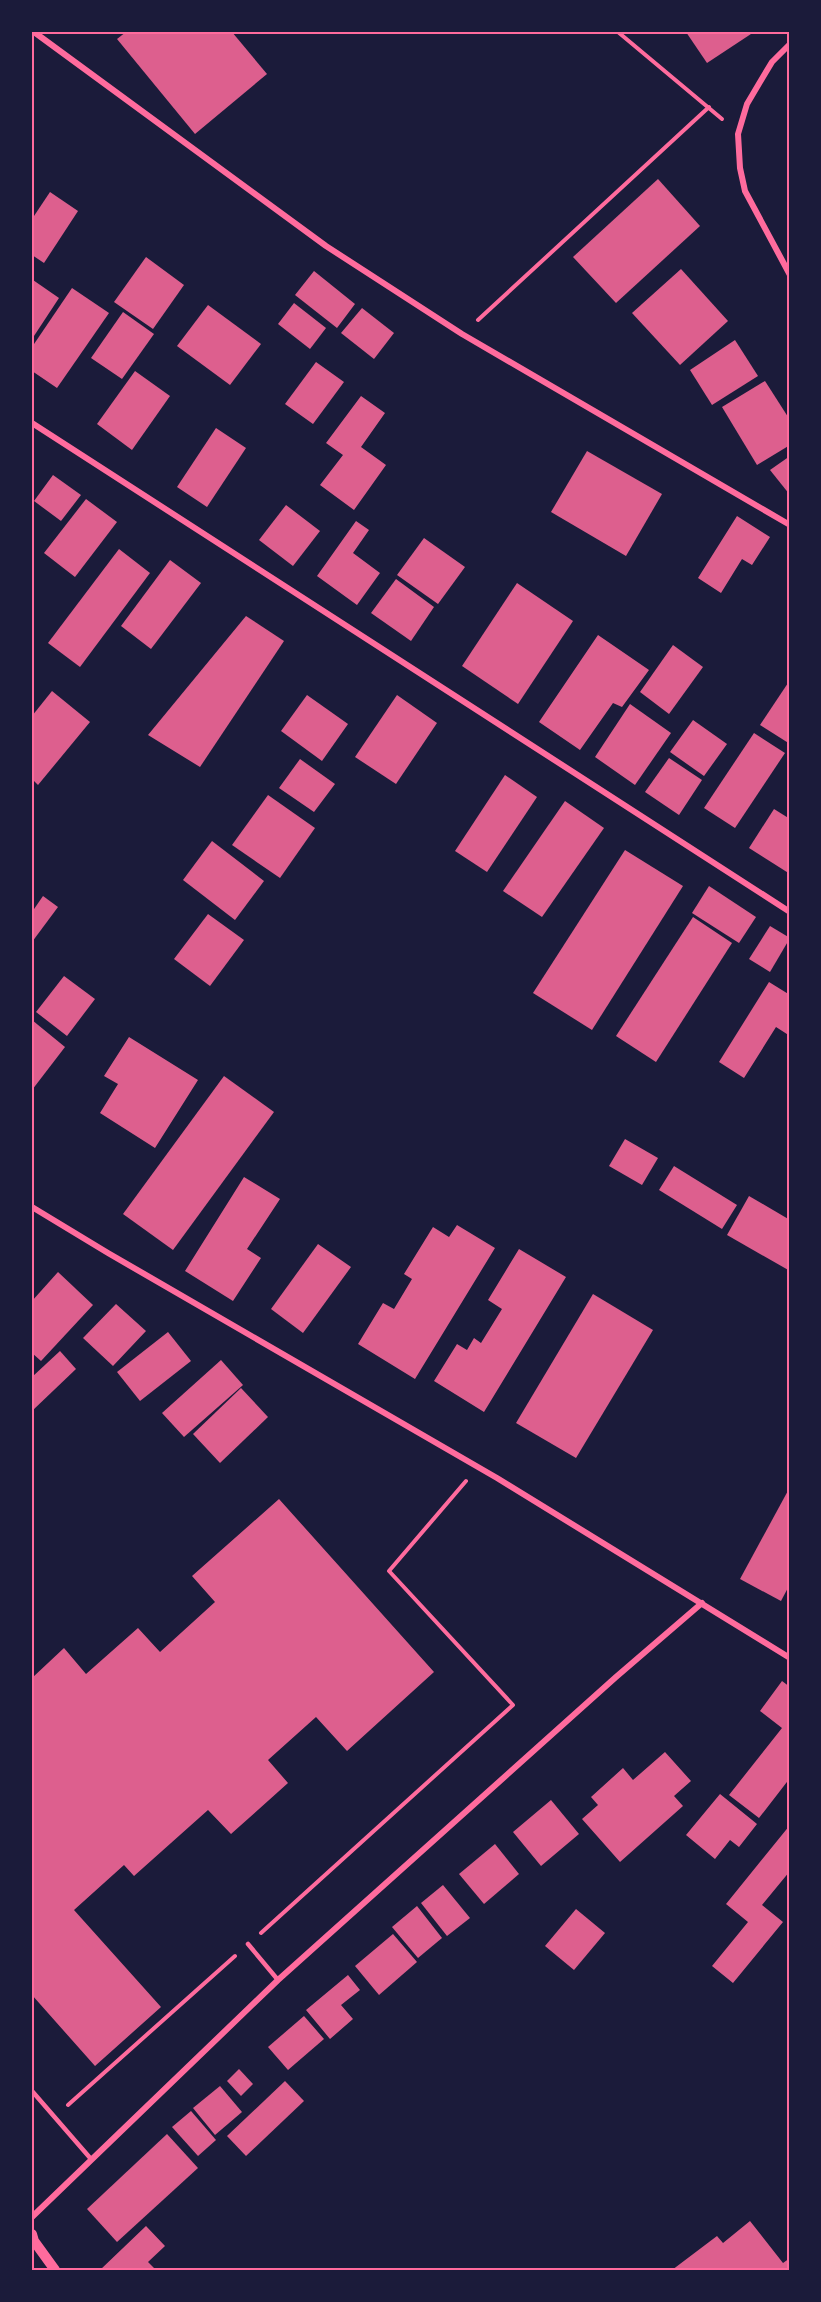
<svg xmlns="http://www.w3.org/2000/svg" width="821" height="2302" viewBox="0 0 821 2302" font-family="Overpass,sans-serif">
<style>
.building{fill:#dd5f8e}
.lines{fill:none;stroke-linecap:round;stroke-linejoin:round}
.path{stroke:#ff6b9d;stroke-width:4}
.service{stroke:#ff6b9d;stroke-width:4.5}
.minor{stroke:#ff6b9d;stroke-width:6}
.tertiary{stroke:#ff6b9d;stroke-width:10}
.neatline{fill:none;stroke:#ff6b9d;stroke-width:2}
</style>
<rect width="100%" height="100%" fill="#1b1b3a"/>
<g class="building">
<polygon points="126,32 232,32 267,74 195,134 117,39"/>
<polygon points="686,32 754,32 707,63"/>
<polygon points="658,179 700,226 616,303 573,257"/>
<polygon points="50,192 78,211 44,263 32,255 32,219"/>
<polygon points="146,257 184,285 153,329 114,302"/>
<polygon points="681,269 728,321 680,365 632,313"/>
<polygon points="314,271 355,304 337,328 295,295"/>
<polygon points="33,280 59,298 32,339 32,281"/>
<polygon points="72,288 109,313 57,388 32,371 32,347"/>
<polygon points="294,303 326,328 310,349 278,324"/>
<polygon points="208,305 261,344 230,385 177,346"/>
<polygon points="362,308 394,333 374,359 341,333"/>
<polygon points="123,312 154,334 122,379 91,358"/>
<polygon points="735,340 758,376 712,405 690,370"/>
<polygon points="316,362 344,382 313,424 285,404"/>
<polygon points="135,371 170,396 132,450 97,424"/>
<polygon points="765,381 790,420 790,445 757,465 722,407"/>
<polygon points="361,396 385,413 361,447 386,465 354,510 320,485 343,455 326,443"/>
<polygon points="216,428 246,448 207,507 177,487"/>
<polygon points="587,451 662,494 626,556 551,512"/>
<polygon points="790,456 790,495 770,470"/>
<polygon points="53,475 81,495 61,521 34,501"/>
<polygon points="86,499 117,522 75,577 44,553"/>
<polygon points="286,505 320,531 293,566 259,540"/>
<polygon points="737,516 770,537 752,565 742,559 721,593 698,578"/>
<polygon points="356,521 369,530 353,553 380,573 357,605 317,576"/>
<polygon points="424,538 465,567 438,604 397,575"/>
<polygon points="119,549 150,573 80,667 48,643"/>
<polygon points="170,560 201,583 151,649 121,626"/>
<polygon points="396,579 434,607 411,641 371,613"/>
<polygon points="517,583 573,621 518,704 462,666"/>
<polygon points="246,616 284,641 200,767 148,735"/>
<polygon points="598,635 649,670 622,707 613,703 580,750 539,722"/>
<polygon points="673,645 703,667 669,714 640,692"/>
<polygon points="790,680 790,744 760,725"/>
<polygon points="52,691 90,722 38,785 32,779 32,716"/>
<polygon points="307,695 348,724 322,761 281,731"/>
<polygon points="397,695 437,723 396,784 355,757"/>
<polygon points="630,704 671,733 635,785 595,757"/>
<polygon points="693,720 727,744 704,776 670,752"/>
<polygon points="754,733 785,753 735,828 704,808"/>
<polygon points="669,758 702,780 679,815 645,792"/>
<polygon points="300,759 335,784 314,812 279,788"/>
<polygon points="505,775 537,797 487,872 455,851"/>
<polygon points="268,795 315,828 280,878 232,845"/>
<polygon points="565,801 604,828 542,917 503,891"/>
<polygon points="774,809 790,819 790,874 749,848"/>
<polygon points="212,841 264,881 235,920 183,880"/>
<polygon points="625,850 683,886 592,1030 533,993"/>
<polygon points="709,886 756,917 739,943 692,913"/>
<polygon points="43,896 58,907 32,942 32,912"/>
<polygon points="208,914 244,940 210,986 174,959"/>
<polygon points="693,917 732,943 656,1062 616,1036"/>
<polygon points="770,926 790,938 770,972 749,959"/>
<polygon points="64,976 95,999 67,1036 36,1012"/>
<polygon points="769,982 790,995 790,1036 776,1027 744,1078 719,1062"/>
<polygon points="32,1020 65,1047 32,1090"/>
<polygon points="129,1037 198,1080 155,1148 100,1113 118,1084 104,1076"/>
<polygon points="224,1076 274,1112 173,1250 123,1214"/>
<polygon points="625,1139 658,1158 642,1185 609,1166"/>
<polygon points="674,1166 737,1205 722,1229 659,1190"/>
<polygon points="244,1177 280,1199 247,1249 261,1258 233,1301 185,1271"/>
<polygon points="749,1196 790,1220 790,1271 727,1235"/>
<polygon points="457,1225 495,1248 415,1379 358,1344 383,1303 394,1309 412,1279 404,1274 433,1227 449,1237"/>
<polygon points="318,1244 351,1267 303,1333 271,1309"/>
<polygon points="519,1249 566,1277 484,1412 434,1381 457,1344 467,1350 474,1338 481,1343 502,1309 488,1300"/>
<polygon points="58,1272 93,1305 41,1361 32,1353 32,1301"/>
<polygon points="593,1294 653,1330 576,1458 516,1423"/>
<polygon points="116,1304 146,1331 113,1366 83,1338"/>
<polygon points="168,1332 191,1361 140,1401 117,1372"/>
<polygon points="60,1351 76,1369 32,1411 32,1377"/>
<polygon points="221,1360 243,1385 184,1437 162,1413"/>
<polygon points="241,1388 268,1417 220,1463 193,1434"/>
<polygon points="790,1487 790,1584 781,1601 740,1579"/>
<polygon points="279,1499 434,1672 347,1751 316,1717 268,1760 288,1783 231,1834 208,1810 134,1876 124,1865 74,1910 161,2007 95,2066 32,1995 32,1678 64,1648 86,1674 138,1628 160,1652 215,1602 192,1576"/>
<polygon points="782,1681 790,1687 790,1778 759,1818 729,1795 782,1728 760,1711"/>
<polygon points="665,1752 691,1781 674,1796 683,1806 620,1862 582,1819 598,1805 591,1797 623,1768 633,1780"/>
<polygon points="720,1794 757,1824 739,1847 730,1840 715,1859 686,1835"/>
<polygon points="551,1800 579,1834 541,1866 513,1832"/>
<polygon points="790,1825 790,1871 762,1905 783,1922 733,1983 712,1966 748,1922 726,1904"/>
<polygon points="495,1844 519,1874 484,1904 459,1874"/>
<polygon points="443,1885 470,1918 447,1936 421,1903"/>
<polygon points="417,1906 442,1938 418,1958 392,1927"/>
<polygon points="576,1909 605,1933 574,1970 545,1946"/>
<polygon points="393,1934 417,1962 379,1995 355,1966"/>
<polygon points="348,1975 360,1990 341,2005 353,2019 330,2039 306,2010"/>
<polygon points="304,2016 324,2039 288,2070 268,2047"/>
<polygon points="239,2069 253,2084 241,2096 227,2081"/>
<polygon points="285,2081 304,2101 246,2156 227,2136"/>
<polygon points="220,2086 242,2112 215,2135 193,2108"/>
<polygon points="191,2111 216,2140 198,2156 172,2127"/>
<polygon points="167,2134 198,2168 117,2242 87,2209"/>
<polygon points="750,2221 783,2263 790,2258 790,2270 672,2270 717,2236 723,2243"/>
<polygon points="146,2226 165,2246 148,2262 156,2270 100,2270"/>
</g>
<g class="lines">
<g class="path">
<polyline points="618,32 722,119"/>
<polyline points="478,320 709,107"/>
<polyline points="261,1933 513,1705 389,1571 466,1481"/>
<polyline points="68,2105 235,1956"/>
</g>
<g class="service">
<polyline points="248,1944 278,1980"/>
<polyline points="32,2091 91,2159"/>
</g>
<g class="minor">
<polyline points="34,32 326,246 462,334 790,525"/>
<polyline points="790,44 772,62 760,82 747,104 738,134 740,168 745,191 790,275"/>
<polyline points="32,423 790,912"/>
<polyline points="32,1207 108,1253 497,1478 790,1658"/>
<polyline points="32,2217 278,1980 616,1677 702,1603"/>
</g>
<polyline class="tertiary" points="32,2234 34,2241 55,2270"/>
</g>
<rect width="821" height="2302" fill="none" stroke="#1b1b3a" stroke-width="66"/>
<rect x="33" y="33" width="755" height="2236" class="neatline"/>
</svg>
